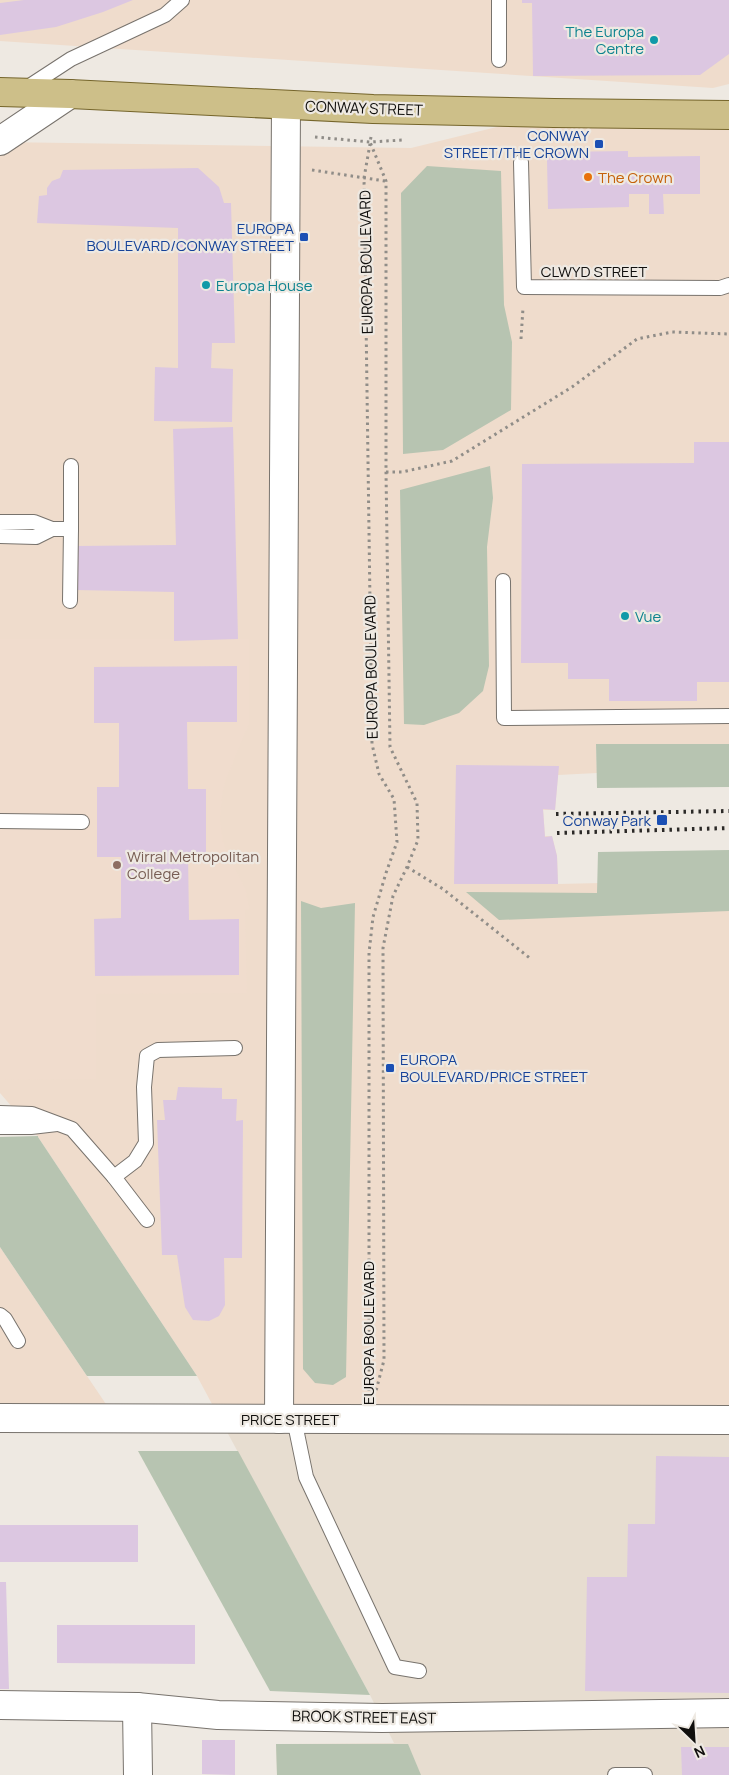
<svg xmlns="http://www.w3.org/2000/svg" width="729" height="1775" viewBox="0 0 729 1775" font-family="Manrope,sans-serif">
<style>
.commercial{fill:#efdccc}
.built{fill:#e7ddd0}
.education{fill:#f0dccd}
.green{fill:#b7c4b1}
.building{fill:#dcc7e1}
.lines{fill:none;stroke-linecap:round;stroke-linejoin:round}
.lane-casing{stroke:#78736d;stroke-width:16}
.street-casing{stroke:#78736d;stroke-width:30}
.primary-casing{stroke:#75652b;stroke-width:30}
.path{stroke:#908d88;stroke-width:3;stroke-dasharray:2.5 4;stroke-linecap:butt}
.lane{stroke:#fff;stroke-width:14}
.street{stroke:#fff;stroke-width:28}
.primary{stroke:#cdbf89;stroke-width:28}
.rail{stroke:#2b2927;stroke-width:4;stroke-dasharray:2.5 5;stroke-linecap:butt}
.culture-dot{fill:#0f9aa8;stroke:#eee9e2;stroke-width:2}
.transit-dot{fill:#1a4fb4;stroke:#eee9e2;stroke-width:2}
.food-dot{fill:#e8710a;stroke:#eee9e2;stroke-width:2}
.education-dot{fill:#8d6e63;stroke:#eee9e2;stroke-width:2}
.labels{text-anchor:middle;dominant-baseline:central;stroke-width:4.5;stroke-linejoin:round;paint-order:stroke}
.culture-label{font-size:15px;fill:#0d838f;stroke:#eee9e2;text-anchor:start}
.street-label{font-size:15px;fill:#100f0d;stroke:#eee9e2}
.transit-label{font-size:15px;fill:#164399;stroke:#eee9e2;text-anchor:end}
.food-label{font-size:15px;fill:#c56008;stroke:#eee9e2;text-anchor:start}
.education-label{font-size:15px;fill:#785e54;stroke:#eee9e2;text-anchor:start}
</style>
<rect width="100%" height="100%" fill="#eee9e2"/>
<g class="commercial">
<polygon points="0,0 729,0 729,84 713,88 0,41"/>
<polygon points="554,113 729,115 729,744 596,744 597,773 558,775 555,810 543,810 545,836 552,836 557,856 558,884 729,880 729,1420 220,1419 197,1376 38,1137 0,1093 0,142 411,148"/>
<polygon points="0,1247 116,1419 0,1418"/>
</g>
<polygon class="built" points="220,1419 729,1420 729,1775 277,1775 276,1744 394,1743 370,1695"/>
<polygon class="education" points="0,639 249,639 249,724 226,780 223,791 220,816 223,842 245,888 250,909 245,910 247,993 96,994 96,1079 0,1080"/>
<g class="green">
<polygon points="427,166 501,171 504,305 512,342 511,410 443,450 403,454 401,193"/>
<polygon points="490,466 493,498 487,547 489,666 483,691 459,713 424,725 404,724 400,490"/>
<polygon points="596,744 729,744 729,787 597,788"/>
<polygon points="729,850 729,911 499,920 466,892 597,893 598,852"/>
<polygon points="301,901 321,908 355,903 346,1377 333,1385 315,1383 303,1369"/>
<polygon points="38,1136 38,1137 197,1376 87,1376 0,1247 0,1137"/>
<polygon points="138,1451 238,1451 370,1695 270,1691"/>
<polygon points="276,1744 408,1744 421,1775 277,1775"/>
</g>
<g class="building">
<polygon points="24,0 133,0 103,12 56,27 0,35 0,3"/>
<polygon points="522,0 729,0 729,54 700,75 533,76 532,3 522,3"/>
<polygon points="628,151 628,157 700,156 700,194 663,194 664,214 649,214 649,194 629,194 629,207 548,209 547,160 554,152"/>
<polygon points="198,168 219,187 224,203 231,203 235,343 212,343 211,368 233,369 232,422 154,421 155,367 178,368 178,228 37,223 39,196 47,195 47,188 52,181 60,178 63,170"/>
<polygon points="233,427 238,639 174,641 174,592 76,590 76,546 176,545 173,429"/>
<polygon points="694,442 729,442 729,682 697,682 697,701 609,701 609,679 568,679 568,663 521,663 522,464 694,463"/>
<polygon points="237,666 237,722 187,722 188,789 206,789 206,853 188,854 189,920 239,919 239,975 95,976 94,919 121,918 121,857 97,857 97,787 119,787 119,723 94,723 94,667"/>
<polygon points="456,765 559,766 555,810 543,809 545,837 552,836 557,856 558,884 454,884"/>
<polygon points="178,1087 222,1088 222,1099 237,1099 236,1121 243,1120 242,1258 224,1258 225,1305 219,1316 209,1321 193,1320 185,1307 177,1255 162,1255 157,1120 165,1120 163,1100 176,1100"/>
<polygon points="656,1456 729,1457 729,1693 585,1691 587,1577 627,1577 628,1524 655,1524"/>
<rect x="0" y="1525" width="138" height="37"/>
<polygon points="0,1582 6,1582 9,1689 0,1689"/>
<polygon points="57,1625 195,1625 195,1664 57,1663"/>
<polygon points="202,1740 235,1740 235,1775 202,1774"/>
<polygon points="681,1747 729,1747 729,1775 682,1775"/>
</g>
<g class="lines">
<defs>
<g id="lane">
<polyline points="499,0 499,60"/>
<polyline points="25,89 71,59 165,15 182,0"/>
<polyline points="521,162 524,287 720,288 729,285"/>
<polyline points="0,522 34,522 52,529 36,537 0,536"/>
<polyline points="52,529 71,529 71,466"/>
<polyline points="503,581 504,718 729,716"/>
<polyline points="70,601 71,529"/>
<polyline points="0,821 82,822"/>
<polyline points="0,1113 32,1114 72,1129 114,1177 147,1220"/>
<polyline points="0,1127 31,1127 57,1124"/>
<polyline points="114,1177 135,1161 146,1143 144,1087 147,1056 158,1050 235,1048"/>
<polyline points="0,1315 5,1319 18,1341"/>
<polyline points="294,1419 306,1477 395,1667 419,1671"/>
<polyline points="615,1775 645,1775"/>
</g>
<g id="street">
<polyline points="0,141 70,94"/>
<polyline points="0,1418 729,1420"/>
<polyline points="279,1419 286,105"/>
<polyline points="0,1705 137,1707 218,1715 382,1718 729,1713"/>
<polyline points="137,1707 138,1775"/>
</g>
<polyline id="primary" points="0,92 70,94 373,109 554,113 729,115"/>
</defs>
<use href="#lane" class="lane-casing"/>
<use href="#street" class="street-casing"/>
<use href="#primary" class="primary-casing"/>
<g class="path">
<polyline points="315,137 370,142 403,140"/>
<polyline points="371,137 370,142 386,181 386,472 390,747 417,803 418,840 407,867 393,896 383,948 384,1360 376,1391"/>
<polyline points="312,170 385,181"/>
<polyline points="521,339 523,308"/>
<polyline points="386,472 402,472 452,461 572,387 637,339 672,332 729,334"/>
<polyline points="407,867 443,889 531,959"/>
<polyline points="369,1391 369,953 373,917 386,873 397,842 394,799 379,774 372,744 364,178 370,144"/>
</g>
<use href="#lane" class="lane"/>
<use href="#street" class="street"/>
<use href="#primary" class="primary"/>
<g class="rail">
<polyline points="556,814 729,811"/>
<polyline points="557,833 729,828"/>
</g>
</g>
<g class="culture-dot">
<circle cx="654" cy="40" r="5"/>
<circle cx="206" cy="285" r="5"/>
<circle cx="625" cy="616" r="5"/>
</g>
<g class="transit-dot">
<rect x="594" y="139" width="10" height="10" rx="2.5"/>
<rect x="299" y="232" width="10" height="10" rx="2.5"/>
<rect x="656" y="814" width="12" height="12" rx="2.5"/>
<rect x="385" y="1063" width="10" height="10" rx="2.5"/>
</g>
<circle class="food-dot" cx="588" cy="177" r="5"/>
<circle class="education-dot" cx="117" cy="865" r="5"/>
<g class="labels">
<g class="culture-label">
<text x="644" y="31" text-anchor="end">The Europa<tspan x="644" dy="17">Centre</tspan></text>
<text x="216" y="285">Europa House</text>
<text x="635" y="616">Vue</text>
</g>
<g class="street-label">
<text transform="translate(364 108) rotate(2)">CONWAY STREET</text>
<text transform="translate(366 262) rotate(-91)">EUROPA BOULEVARD</text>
<text x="594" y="271">CLWYD STREET</text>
<text transform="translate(371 667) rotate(-91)">EUROPA BOULEVARD</text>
<text transform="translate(368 1333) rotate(-90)">EUROPA BOULEVARD</text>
<text x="290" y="1419">PRICE STREET</text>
<text transform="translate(364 1717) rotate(1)">BROOK STREET EAST</text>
</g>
<g class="transit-label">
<text x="589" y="135">CONWAY<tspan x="589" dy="17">STREET/THE CROWN</tspan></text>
<text x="294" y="228">EUROPA<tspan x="294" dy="17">BOULEVARD/CONWAY STREET</tspan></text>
<text x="651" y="820">Conway Park</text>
<text x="400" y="1059" text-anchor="start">EUROPA<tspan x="400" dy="17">BOULEVARD/PRICE STREET</tspan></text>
</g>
<g class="food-label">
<text x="598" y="177">The Crown</text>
</g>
<g class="education-label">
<text x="127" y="856">Wirral Metropolitan<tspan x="127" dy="17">College</tspan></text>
</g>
</g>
<g transform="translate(694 1740) rotate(155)" stroke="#eee9e2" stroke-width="4" paint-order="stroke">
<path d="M0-4L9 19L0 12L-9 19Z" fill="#100f0d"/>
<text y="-8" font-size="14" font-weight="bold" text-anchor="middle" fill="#100f0d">N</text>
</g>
</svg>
